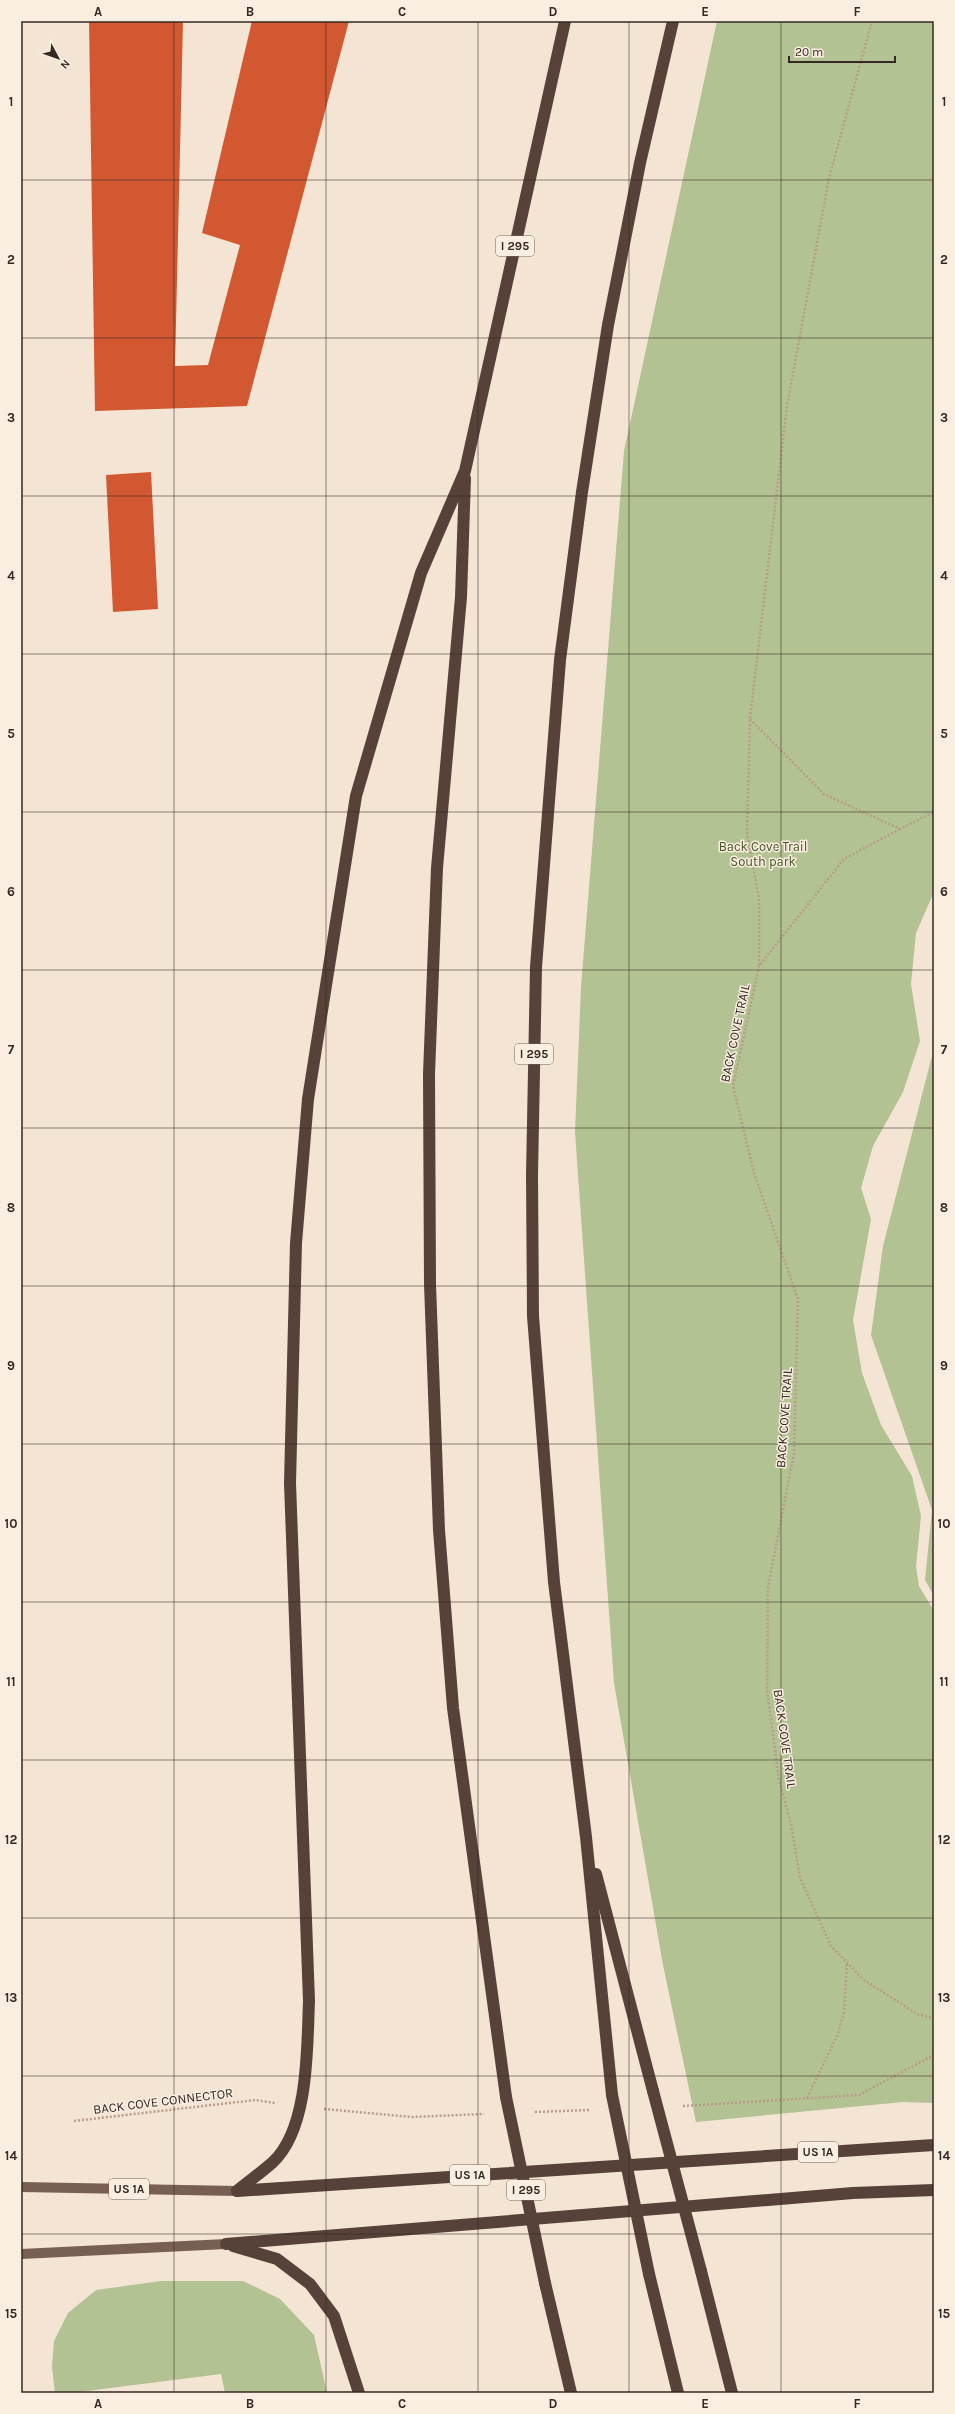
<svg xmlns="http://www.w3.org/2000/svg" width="955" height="2414" viewBox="0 0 955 2414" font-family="Karla,sans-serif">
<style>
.green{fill:#b3c293}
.building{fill:#d25832}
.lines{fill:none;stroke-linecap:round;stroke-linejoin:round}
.path{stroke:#b79d89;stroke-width:2.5;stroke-dasharray:2 2;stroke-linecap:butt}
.major{stroke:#775f53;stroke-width:10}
.highway{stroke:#564239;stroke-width:12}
.highway-bridge{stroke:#564239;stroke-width:12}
.grid{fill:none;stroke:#342823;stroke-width:1;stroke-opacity:0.55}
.labels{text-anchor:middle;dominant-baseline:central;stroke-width:3;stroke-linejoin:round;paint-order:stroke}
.shield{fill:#faeee0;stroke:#6f635c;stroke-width:1}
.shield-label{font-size:12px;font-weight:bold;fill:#342823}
.park-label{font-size:13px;fill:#435425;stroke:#faeee0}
.street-label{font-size:13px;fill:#342823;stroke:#faeee0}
.neatline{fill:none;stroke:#342823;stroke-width:1.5}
.grid-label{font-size:13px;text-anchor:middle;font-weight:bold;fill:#342823}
</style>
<rect width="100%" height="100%" fill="#f3e4d4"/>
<g class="green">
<polygon points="717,21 934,21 934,892 916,933 911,984 920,1041 903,1092 873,1146 861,1188 871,1219 853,1320 862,1373 881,1425 912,1476 921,1516 916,1567 919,1586 934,1611 934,2103 903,2102 696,2122 663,1965 614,1683 575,1132 581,987 624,451"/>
<polygon points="934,973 934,1596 925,1580 932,1510 871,1335 883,1246 932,1056"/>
<polygon points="161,2281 243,2281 280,2299 314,2335 327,2393 225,2393 221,2374 71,2393 55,2393 52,2367 54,2341 68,2313 96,2290"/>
</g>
<g class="building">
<polygon points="89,21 183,21 175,366 208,365 240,245 202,233 252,21 349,21 247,406 95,411"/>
<polygon points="151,472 158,609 113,612 106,475"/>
</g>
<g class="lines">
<g class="path">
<polyline points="750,719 824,794 900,829 934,812"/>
<polyline points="900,829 844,859 759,966 733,1086 754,1173 798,1299 794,1453 768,1587 767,1690 779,1780 791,1824 800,1878 831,1946 864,1980 917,2014 934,2018"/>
<polyline points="759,965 759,899 747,833 750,718 787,406 829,178 872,21"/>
<polyline points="807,2098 837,2036 844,2012 847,1963"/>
<polyline points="683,2106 859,2095 934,2055"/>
<polyline points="324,2109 412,2117 484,2114"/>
<polyline points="535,2112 590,2110"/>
<polyline points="74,2121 255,2100 275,2103"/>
</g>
<g class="major">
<polyline points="21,2187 237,2191"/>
<polyline points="21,2254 226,2244"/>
</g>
<g class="highway">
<polyline points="465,478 461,597 437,868 429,1074 430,1284 439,1530 453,1708 506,2097"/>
<polyline points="596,1874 653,2091"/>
<polyline points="612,2095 586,1837 554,1582 533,1316 532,1175 536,967 560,660 582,492 608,325 640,163 673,21"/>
<path d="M 237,2191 C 249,2181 262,2172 273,2162 C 309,2128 307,2048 309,2001 L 290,1483 L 296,1243 L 308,1099 L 356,796 L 421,573 L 465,471 L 565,21"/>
<polyline points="237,2191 934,2145"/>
<polyline points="226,2244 853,2193 934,2190"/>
<polyline points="233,2246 277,2259 310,2284 334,2316 359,2393"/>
<polyline points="701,2271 732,2393"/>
<polyline points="649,2274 678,2393"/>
<polyline points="545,2283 571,2393"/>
</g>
<g class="highway-bridge">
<polyline points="653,2091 701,2271"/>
<polyline points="612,2095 649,2274"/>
<polyline points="506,2097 545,2283"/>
</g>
</g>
<path class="grid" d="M 174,21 L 174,2393M 326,21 L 326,2393M 478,21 L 478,2393M 629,21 L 629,2393M 781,21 L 781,2393M 21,180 L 934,180M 21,338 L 934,338M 21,496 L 934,496M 21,654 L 934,654M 21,812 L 934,812M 21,970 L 934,970M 21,1128 L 934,1128M 21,1286 L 934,1286M 21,1444 L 934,1444M 21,1602 L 934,1602M 21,1760 L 934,1760M 21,1918 L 934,1918M 21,2076 L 934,2076M 21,2234 L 934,2234"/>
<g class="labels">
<g class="shield">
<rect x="496" y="236" width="38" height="20" rx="3"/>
<rect x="515" y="1044" width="38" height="20" rx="3"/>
<rect x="798" y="2142" width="40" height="20" rx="3"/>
<rect x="450" y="2165" width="40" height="20" rx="3"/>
<rect x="109" y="2179" width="40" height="20" rx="3"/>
<rect x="507" y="2180" width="38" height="20" rx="3"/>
</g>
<g class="shield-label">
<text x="515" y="246">I 295</text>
<text x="534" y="1054">I 295</text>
<text x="818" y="2152">US 1A</text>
<text x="470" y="2175">US 1A</text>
<text x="129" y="2189">US 1A</text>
<text x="526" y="2190">I 295</text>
</g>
<g class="park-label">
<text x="763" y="846">Back Cove Trail<tspan x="763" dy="15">South park</tspan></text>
</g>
<g class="street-label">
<text transform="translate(735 1033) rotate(-78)">BACK COVE TRAIL</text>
<text transform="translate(784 1418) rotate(-86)">BACK COVE TRAIL</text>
<text transform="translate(785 1739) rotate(82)">BACK COVE TRAIL</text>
<text transform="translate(163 2101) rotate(-7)">BACK COVE CONNECTOR</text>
</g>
</g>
<rect width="955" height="2414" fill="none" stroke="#faeee0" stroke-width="44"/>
<g transform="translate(58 58) rotate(131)" stroke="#faeee0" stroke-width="3" paint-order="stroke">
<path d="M0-3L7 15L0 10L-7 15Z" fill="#342823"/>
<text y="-6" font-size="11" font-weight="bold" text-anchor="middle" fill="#342823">N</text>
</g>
<path d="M789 56v6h106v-6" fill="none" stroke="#342823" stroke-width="2"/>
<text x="795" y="56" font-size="12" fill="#342823" stroke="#faeee0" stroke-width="3" paint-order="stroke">20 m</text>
<rect x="22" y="22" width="911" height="2370" class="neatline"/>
<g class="grid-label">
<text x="98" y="16">A</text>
<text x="250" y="16">B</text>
<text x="402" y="16">C</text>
<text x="553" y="16">D</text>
<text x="705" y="16">E</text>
<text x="857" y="16">F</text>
<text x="11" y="106">1</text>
<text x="944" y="106">1</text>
<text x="11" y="264">2</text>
<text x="944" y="264">2</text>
<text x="11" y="422">3</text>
<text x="944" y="422">3</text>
<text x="11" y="580">4</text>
<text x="944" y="580">4</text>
<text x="11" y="738">5</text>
<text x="944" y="738">5</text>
<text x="11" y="896">6</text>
<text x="944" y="896">6</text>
<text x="11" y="1054">7</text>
<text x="944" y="1054">7</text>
<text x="11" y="1212">8</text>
<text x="944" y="1212">8</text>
<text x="11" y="1370">9</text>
<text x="944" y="1370">9</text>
<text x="11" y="1528">10</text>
<text x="944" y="1528">10</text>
<text x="11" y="1686">11</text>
<text x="944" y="1686">11</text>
<text x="11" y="1844">12</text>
<text x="944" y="1844">12</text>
<text x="11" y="2002">13</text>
<text x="944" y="2002">13</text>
<text x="11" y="2160">14</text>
<text x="944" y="2160">14</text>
<text x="11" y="2318">15</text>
<text x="944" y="2318">15</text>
<text x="98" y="2408">A</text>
<text x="250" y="2408">B</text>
<text x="402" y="2408">C</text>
<text x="553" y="2408">D</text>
<text x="705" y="2408">E</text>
<text x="857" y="2408">F</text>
</g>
</svg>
